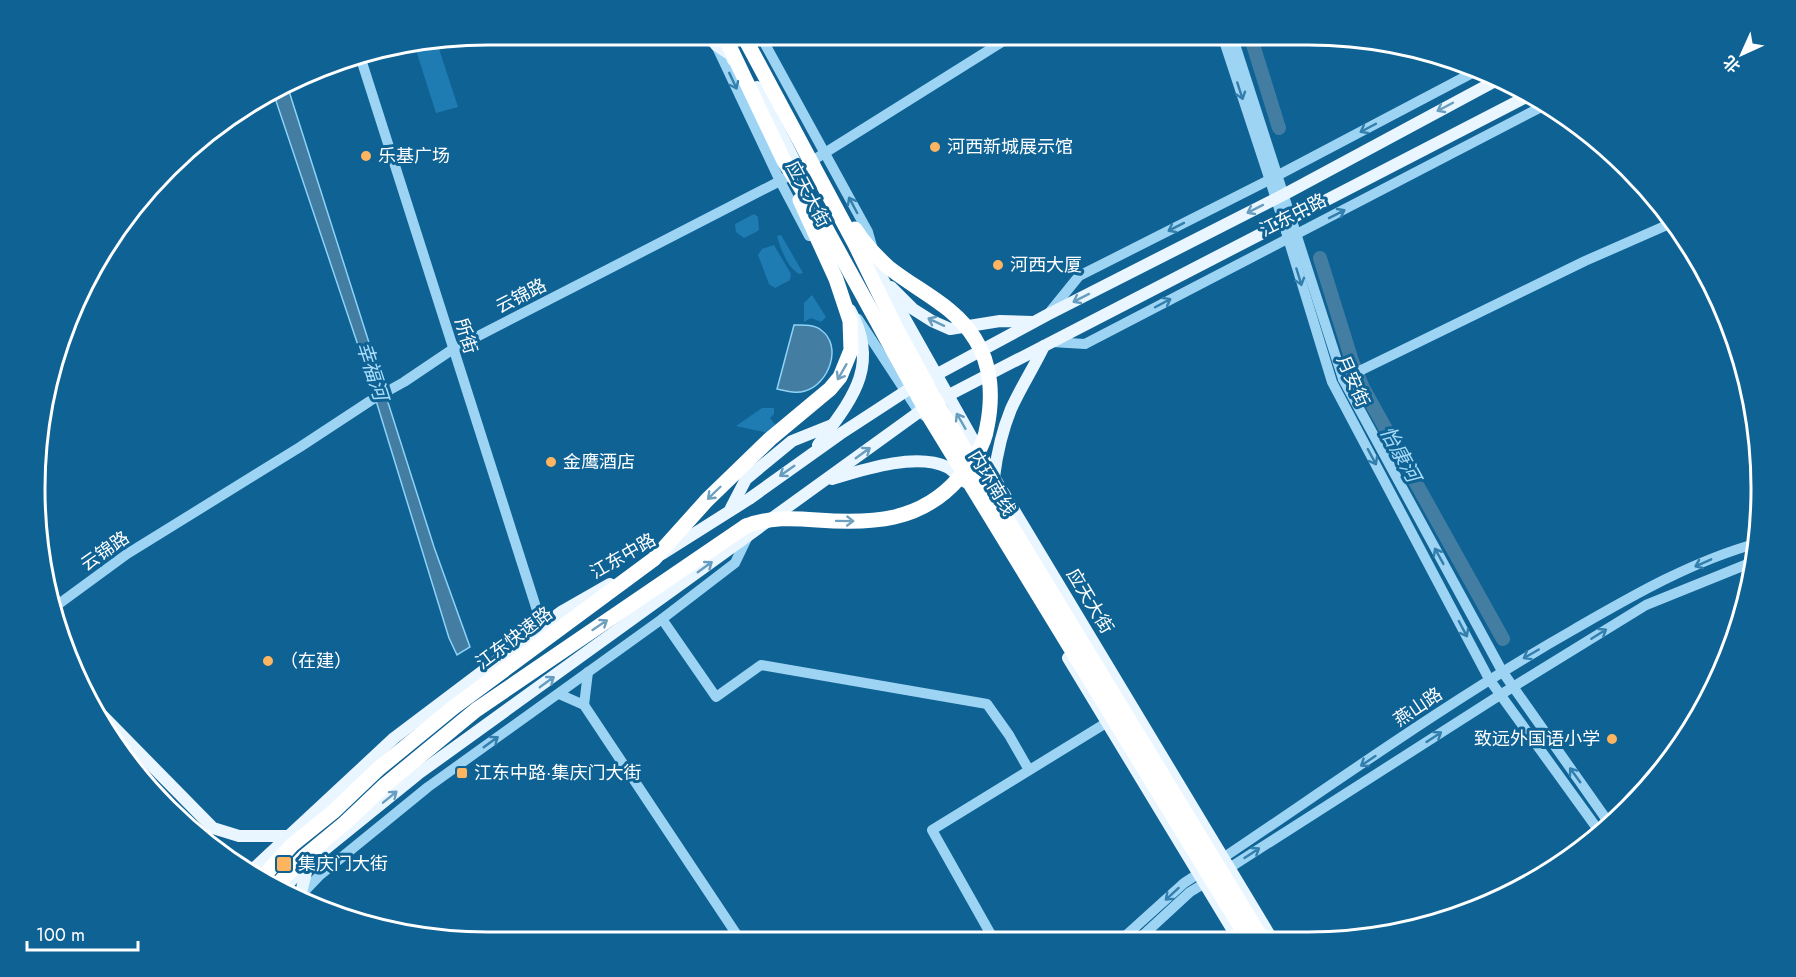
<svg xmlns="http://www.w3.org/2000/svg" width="1796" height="977" viewBox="0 0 1796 977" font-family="Jost,'Noto Sans SC',sans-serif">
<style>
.green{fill:#1e7cb2}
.water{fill:#437ea2;stroke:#8ed2f8;stroke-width:1.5}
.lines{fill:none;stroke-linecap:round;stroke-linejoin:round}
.river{stroke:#437ea2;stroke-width:14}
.minor{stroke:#9dd4f4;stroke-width:10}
.major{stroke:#eaf6ff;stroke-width:12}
.highway{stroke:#fff;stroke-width:15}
.highway-bridge{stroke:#fff;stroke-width:15}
.oneway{stroke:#327eac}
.oneway2{stroke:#679dbf}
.oneway3{stroke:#6fa1bf}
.poi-dot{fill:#ffb460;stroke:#0f6294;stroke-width:2}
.labels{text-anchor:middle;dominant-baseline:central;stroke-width:6;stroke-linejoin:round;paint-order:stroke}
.poi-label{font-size:18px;fill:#fff;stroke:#0f6294;text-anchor:start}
.street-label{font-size:18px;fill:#fff;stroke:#0f6294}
.water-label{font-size:20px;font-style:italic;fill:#a9ddfb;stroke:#0f6294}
.rim{fill:none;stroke:#fff;stroke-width:3}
</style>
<rect width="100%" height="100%" fill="#0f6294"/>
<g class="green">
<polygon points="437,43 458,107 436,113 415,47"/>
<polygon points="754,214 758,217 759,230 756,232 744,238 736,232 735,224"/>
<path d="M 781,235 L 803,273 L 799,274 C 788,268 780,248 777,236 Z"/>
<polygon points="774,245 791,274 790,280 775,288 769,284 758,255 762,249"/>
<polygon points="812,295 826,317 821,322 811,318 804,322 804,303"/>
<polygon points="762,408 774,408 774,414 770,418 780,431 778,435 736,426"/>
</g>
<g class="water">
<polygon points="288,88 434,547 470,647 457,655 449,638 370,381 274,95"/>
<path d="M 794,325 C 802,325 814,324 821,330 C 843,346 829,384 805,391 C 796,394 786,391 777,389 Z"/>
</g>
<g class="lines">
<g class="river">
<polyline points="1250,35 1279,128"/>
<polyline points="1320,258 1352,361 1363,388 1503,639"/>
</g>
<g class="minor">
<polyline points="700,35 716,45 780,181 809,236"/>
<polyline points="760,35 868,232 872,246"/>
<polyline points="1222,35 1276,199 1332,382 1489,679 1599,831"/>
<polyline points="1232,35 1343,379 1502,671 1609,823"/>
<polyline points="360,56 542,626"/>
<polyline points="1049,313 1079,276 1269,180 1476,71"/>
<polyline points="858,319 919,412 925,416"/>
<polyline points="1052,342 1085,344 1547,104"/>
<polyline points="1343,379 1585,261 1674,222"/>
<polyline points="56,606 127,554 300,447 370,401 404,382 453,349 780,181 1013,35"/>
<polyline points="662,619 716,697 761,665 987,704 1009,735 1029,770"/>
<polyline points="559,694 584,705 741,941"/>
<polyline points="584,705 588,672"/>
<path d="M 1217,862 C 1335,783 1450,700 1573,630 C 1632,596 1692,561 1758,543"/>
<polyline points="1223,872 1500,695 1646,605 1755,561"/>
<polyline points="299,897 320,875 428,787 662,619 735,563 748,536"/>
<polyline points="1122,939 1184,883 1204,870"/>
<polyline points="1139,939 1190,892 1210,880"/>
<polyline points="994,940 932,830 1106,723"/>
</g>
<g class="major">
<polyline points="716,45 731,55 733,60"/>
<polyline points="757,87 809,189"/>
<polyline points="868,264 882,278 994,477 1272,939"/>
<polyline points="891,287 913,309 932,321 950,329 1000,321 1033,322"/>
<path d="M 818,445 C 852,399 881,366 850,310"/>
<path d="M 994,477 C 997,453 1002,431 1011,409 C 1021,387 1034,367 1044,346"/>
<path d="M 832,479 C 862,470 916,452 947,467 C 953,470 959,477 965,482"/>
<polyline points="731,508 746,479 792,441 832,425"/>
<polyline points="662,554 749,499 840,434 906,391 1047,315 1285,194 1497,80"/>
<polyline points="1068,658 1238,939"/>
<polyline points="100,713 213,828 239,836 287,836"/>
<polyline points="141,779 160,799"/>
<polyline points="250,872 394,738 561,612 610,584"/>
<polyline points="282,890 308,863 418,774 919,412 947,396 1532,94"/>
<polyline points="300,897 308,864"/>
</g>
<g class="highway">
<polyline points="759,35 760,36"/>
<polyline points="260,880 292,845 333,812 377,770"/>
<polyline points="275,887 305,856 345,823 385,785 476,710 746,526"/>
</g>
<g class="highway-bridge">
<polyline points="724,35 784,161 823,223 929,416 1248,939"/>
<polyline points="743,35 855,244 896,328 942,412 1262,939"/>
<path d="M 746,526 C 770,517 792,518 817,520 C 872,524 921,522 959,478 C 972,463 984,447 987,427 C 993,398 992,365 975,339 C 954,305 918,291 888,267 C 876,256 864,243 855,229"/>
<polyline points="377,770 454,707 654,559 707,500 770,439 830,389 840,377 851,350 850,321 836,279 800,200"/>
</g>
</g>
<defs><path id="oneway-shaft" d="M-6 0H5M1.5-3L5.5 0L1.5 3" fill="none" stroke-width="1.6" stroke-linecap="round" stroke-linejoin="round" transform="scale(1.5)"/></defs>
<g class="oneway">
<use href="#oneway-shaft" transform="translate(733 81) rotate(65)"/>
<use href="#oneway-shaft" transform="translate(1240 91) rotate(72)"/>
<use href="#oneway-shaft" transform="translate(1368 128) rotate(152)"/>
<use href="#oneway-shaft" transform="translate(853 205) rotate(-118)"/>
<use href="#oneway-shaft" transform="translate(1337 214) rotate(-27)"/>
<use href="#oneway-shaft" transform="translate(1176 227) rotate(153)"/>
<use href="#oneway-shaft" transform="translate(1299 277) rotate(73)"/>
<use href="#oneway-shaft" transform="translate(1163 303) rotate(-28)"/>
<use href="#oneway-shaft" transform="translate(1372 457) rotate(62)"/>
<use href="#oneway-shaft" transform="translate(1439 556) rotate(-119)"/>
<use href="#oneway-shaft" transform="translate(1703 563) rotate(156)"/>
<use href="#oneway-shaft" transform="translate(1463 629) rotate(62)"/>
<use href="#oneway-shaft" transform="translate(1599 634) rotate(-32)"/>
<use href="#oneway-shaft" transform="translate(1531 654) rotate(150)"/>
<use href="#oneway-shaft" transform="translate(1434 737) rotate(-33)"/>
<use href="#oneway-shaft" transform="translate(491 742) rotate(-36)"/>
<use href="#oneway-shaft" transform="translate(1368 761) rotate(146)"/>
<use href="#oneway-shaft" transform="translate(1575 775) rotate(-126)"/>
<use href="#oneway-shaft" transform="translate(1252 853) rotate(-33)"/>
<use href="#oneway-shaft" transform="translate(1172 894) rotate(138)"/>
</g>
<g class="oneway2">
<use href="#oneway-shaft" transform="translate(1445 107) rotate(152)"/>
<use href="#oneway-shaft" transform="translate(1255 209) rotate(153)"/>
<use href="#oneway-shaft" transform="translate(1081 298) rotate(153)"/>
<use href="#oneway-shaft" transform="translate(936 322) rotate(-155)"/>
<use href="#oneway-shaft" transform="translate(961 421) rotate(-120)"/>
<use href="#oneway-shaft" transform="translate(863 453) rotate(-36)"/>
<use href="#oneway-shaft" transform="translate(787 471) rotate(145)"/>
<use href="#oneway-shaft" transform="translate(705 567) rotate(-36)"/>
<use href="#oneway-shaft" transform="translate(547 682) rotate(-36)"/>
<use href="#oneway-shaft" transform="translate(390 797) rotate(-39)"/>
</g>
<g class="oneway3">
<use href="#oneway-shaft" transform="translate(842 372) rotate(120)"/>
<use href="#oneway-shaft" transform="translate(714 493) rotate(136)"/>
<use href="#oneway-shaft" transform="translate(845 521) rotate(1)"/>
<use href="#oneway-shaft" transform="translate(600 625) rotate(-34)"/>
</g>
<g class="poi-dot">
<circle cx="935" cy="147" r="6"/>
<circle cx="366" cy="156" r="6"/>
<circle cx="998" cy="265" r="6"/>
<circle cx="551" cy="462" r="6"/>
<circle cx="268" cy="661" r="6"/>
<circle cx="1612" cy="739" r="6"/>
<rect x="456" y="767" width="12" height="12" rx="3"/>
<rect x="276" y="856" width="16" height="16" rx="3"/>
</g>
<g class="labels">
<g class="poi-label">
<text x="947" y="147">河西新城展示馆</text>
<text x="378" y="156">乐基广场</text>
<text x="1010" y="265">河西大厦</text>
<text x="563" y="462">金鹰酒店</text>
<text x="280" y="661">（在建）</text>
<text x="1600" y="739" text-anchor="end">致远外国语小学</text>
<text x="474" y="773">江东中路·集庆门大街</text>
<text x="298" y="864">集庆门大街</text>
</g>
<g class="street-label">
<text transform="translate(808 194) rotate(62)">应天大街</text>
<text transform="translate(1293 215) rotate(-27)">江东中路</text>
<text transform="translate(521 296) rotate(-27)">云锦路</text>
<text transform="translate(466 336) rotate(73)">所街</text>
<text transform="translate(1353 381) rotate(66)">月安街</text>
<text transform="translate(992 483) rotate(59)">内环南线</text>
<text transform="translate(105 551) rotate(-35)">云锦路</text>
<text transform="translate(623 556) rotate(-30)">江东中路</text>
<text transform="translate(1090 601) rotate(59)">应天大街</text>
<text transform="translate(514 638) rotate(-37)">江东快速路</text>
<text transform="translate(1418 707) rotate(-34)">燕山路</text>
</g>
<g class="water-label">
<text transform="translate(372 371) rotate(72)">幸福河</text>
<text transform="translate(1400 454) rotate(61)">怡康河</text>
</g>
</g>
<path d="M0 0H1796V977H0ZM488 45H1308A443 443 0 0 1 1751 488V489A443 443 0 0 1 1308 932H488A443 443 0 0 1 45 489V488A443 443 0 0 1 488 45Z" fill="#0f6294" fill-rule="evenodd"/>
<path class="rim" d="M488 45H1308A443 443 0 0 1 1751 488V489A443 443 0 0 1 1308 932H488A443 443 0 0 1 45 489V488A443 443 0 0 1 488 45Z"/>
<g transform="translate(1742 54) rotate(225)" stroke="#0f6294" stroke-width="4.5" paint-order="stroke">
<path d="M0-4.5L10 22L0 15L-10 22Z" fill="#ffffff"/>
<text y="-9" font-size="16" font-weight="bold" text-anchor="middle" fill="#ffffff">北</text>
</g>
<path d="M27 941v9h111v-9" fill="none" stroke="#ffffff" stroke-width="3"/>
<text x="36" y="941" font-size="18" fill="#ffffff" stroke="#0f6294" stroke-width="4.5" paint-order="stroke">100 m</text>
</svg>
